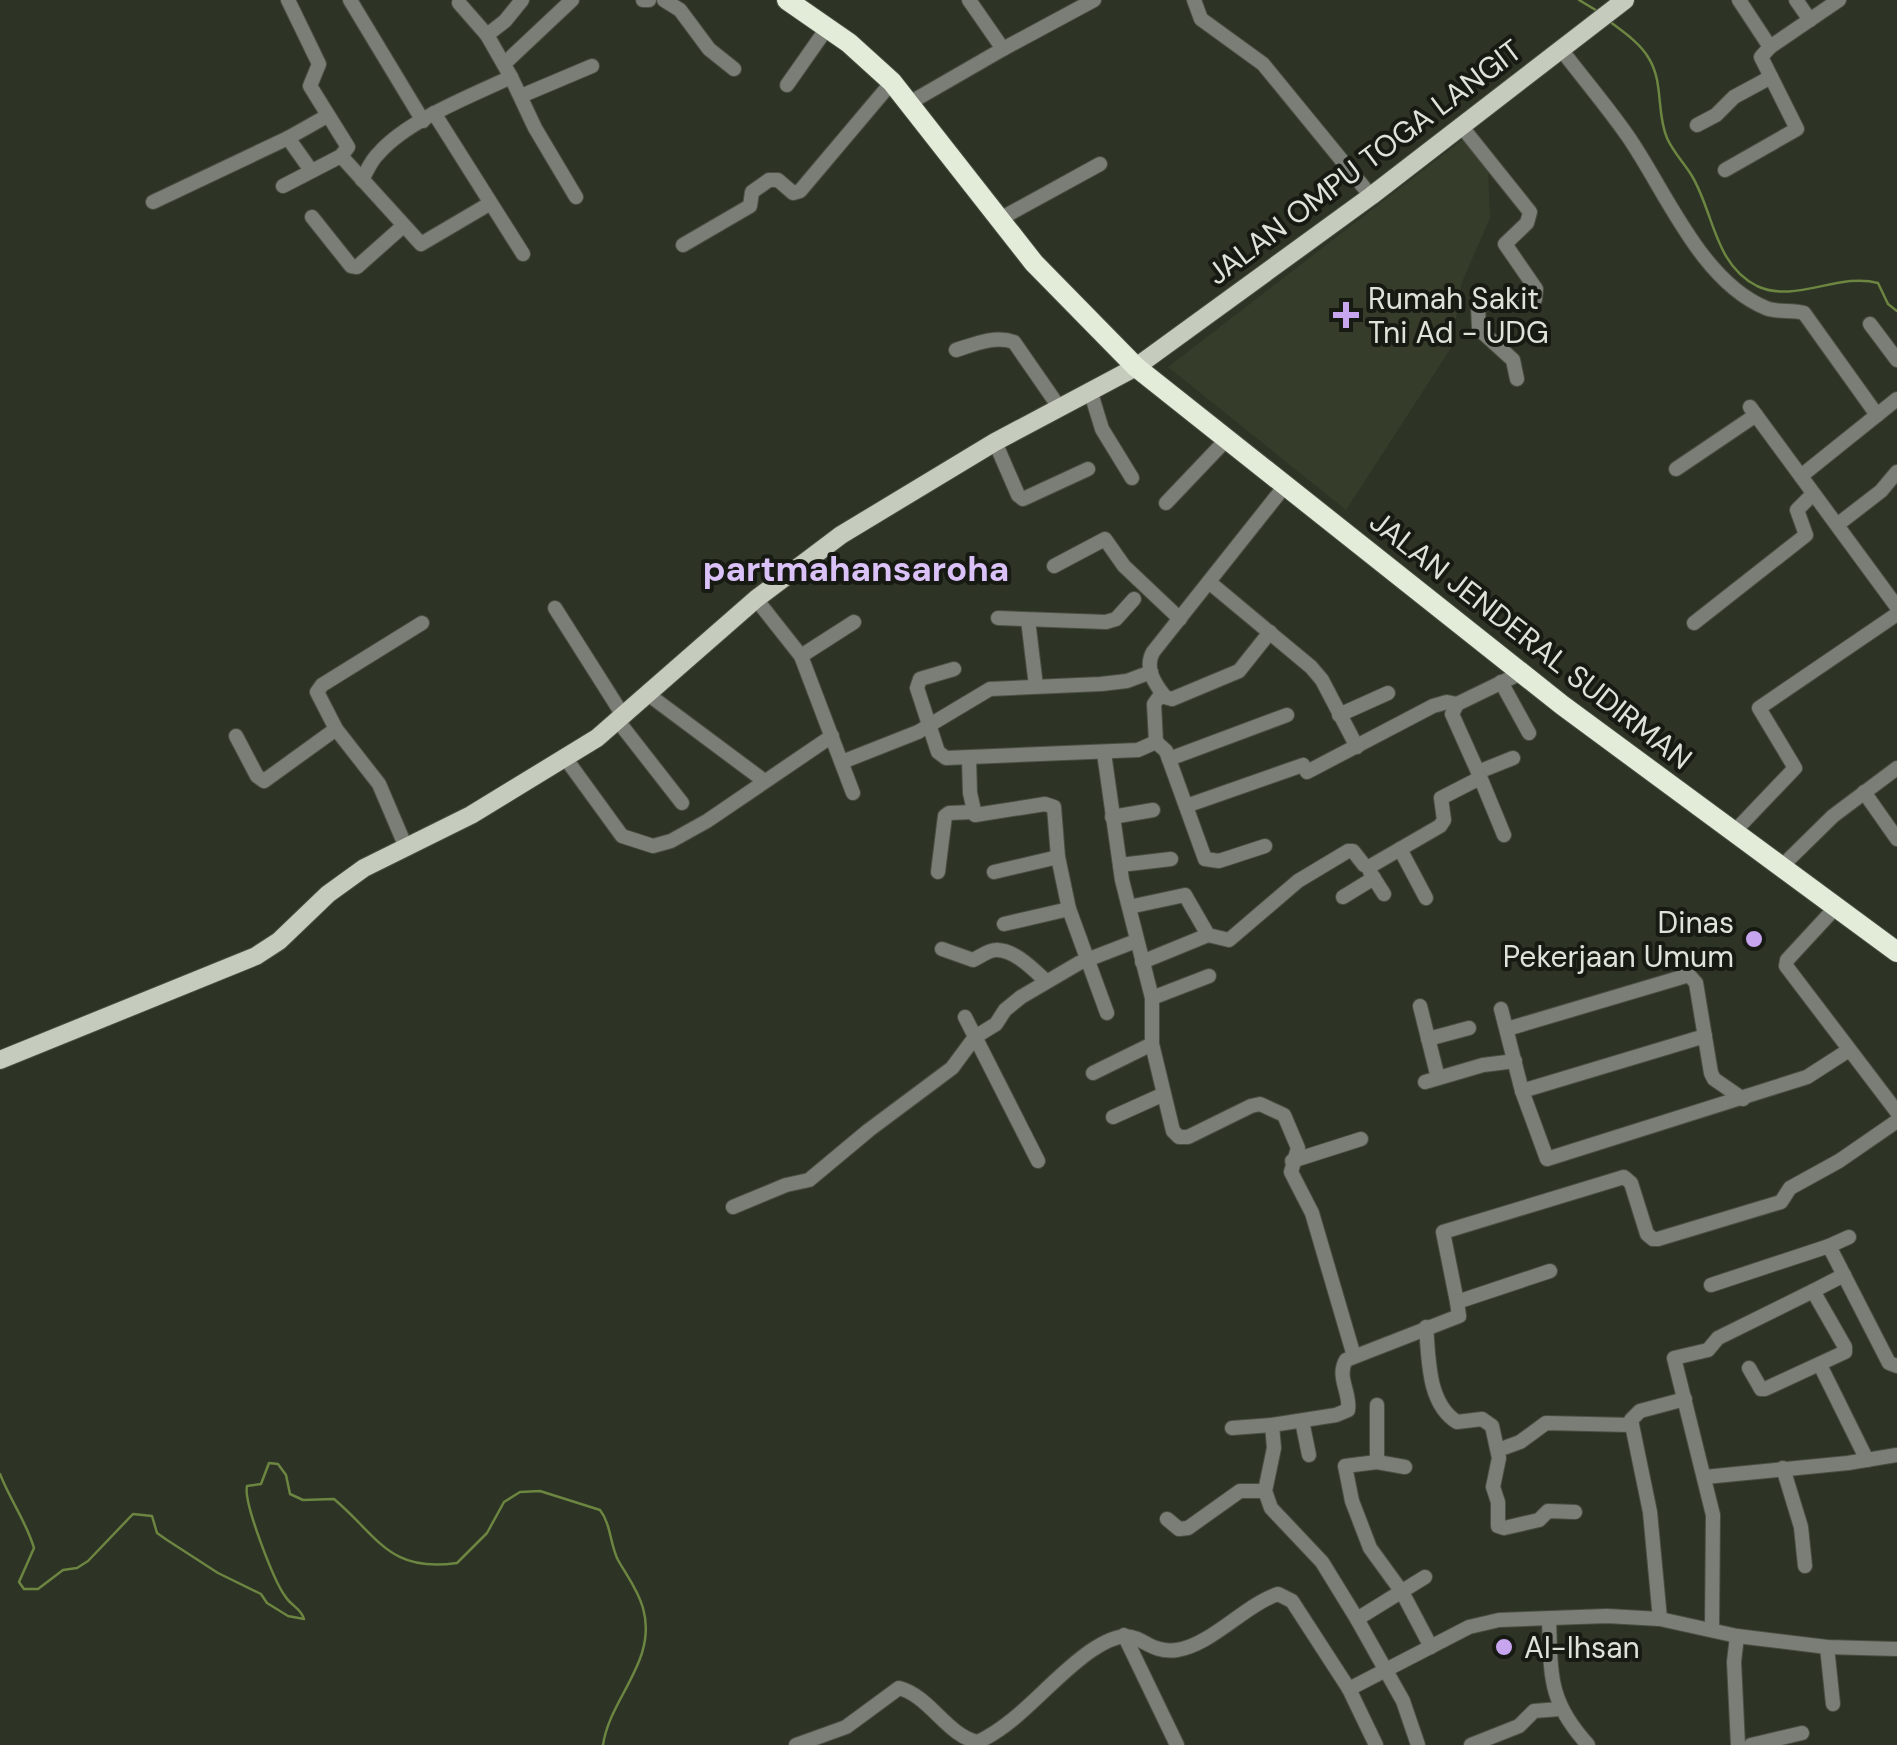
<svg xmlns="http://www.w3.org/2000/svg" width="1897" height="1745" viewBox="0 0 1897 1745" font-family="'DM Sans',sans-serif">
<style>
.built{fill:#353d2a}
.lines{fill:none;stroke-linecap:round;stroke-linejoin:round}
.stream{stroke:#6c8541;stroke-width:2.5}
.minor-casing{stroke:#494f42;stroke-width:16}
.major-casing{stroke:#494f42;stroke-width:20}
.highway-casing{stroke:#494f42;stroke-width:22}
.minor{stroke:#7b7e77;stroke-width:14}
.major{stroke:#c6ccbd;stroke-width:18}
.highway{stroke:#e3ebd9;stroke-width:20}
.poi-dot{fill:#c8a5ef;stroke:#171913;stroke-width:4}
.labels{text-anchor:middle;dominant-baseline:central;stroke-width:8;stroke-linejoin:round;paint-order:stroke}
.street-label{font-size:30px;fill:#dee2d9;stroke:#171913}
.poi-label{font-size:30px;fill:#dee2d9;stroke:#171913;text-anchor:start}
.quarter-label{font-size:35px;font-weight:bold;fill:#dac1f8;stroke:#171913}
</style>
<rect width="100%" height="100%" fill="#2d3325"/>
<polygon class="built" points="1465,138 1488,171 1490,218 1462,282 1451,348 1346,510 1168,367"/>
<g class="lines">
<g class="stream">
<polyline points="1579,0 1599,12"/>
<path d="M 1609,21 C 1622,31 1639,42 1648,57 C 1664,81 1656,113 1667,138 C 1673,152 1685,164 1692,176 C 1714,213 1714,264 1757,286 C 1795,304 1839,272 1878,283 L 1888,304 L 1897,311"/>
<path d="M 0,1474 C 10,1500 26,1521 34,1548 L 19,1582 L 24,1589 L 38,1589 L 63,1570 L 77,1568 L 88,1561 L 133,1514 L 152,1516 L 157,1533 L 167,1540 L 218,1573 L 261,1594 L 267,1603 L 288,1616 L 304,1619 C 301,1608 291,1606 285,1596 C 274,1581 243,1502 247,1486 L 261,1484 L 269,1463 L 278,1464 L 286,1475 L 290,1494 L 303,1500 L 334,1499 C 379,1537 389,1573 457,1563 L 487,1533 L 504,1502 L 520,1492 L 540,1491 L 600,1510 C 611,1524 610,1544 618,1560 C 627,1576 638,1590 643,1608 C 658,1661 610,1697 603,1745"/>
</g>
<defs>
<g id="minor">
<polyline points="350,0 423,121"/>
<polyline points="643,0 649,0"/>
<polyline points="664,0 680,10 709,49 734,69"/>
<polyline points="969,0 1003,49 1094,0"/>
<polyline points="1194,0 1201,19 1263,64 1371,196"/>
<polyline points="1739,0 1770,47 1839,0"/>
<polyline points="1796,0 1810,20"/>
<polyline points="459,3 487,35"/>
<path d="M 1560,48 C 1582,77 1606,105 1627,135 C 1665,189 1700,281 1766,308 C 1778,313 1792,309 1804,313 L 1877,415"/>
<polyline points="504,64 572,0"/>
<polyline points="511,77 535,128 576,197"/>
<polyline points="787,85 827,28"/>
<polyline points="521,96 592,66"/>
<polyline points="911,102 1003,49"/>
<polyline points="434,113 523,254"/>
<polyline points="1697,125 1716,115 1734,97 1771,77"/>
<polyline points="1462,127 1530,212 1527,223 1505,244 1536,289 1535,299 1524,303 1486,300 1478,306 1479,329 1513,360 1517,379"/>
<polyline points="288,138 310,169"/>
<polyline points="341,156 421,244 489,204"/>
<polyline points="1725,170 1797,129 1761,57 1770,47"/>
<path d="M 362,180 C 367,171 371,160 379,153 C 408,120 471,96 511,77 L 487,35 L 505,21 L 522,0"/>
<polyline points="283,186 341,156 348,147 310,86 319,64 288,0"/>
<polyline points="153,202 288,138 327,116"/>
<polyline points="312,217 351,266 357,267 402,227"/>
<polyline points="998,220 1100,164"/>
<polyline points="683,245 750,206 752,192 769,180 778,180 793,193 800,191 892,82"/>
<polyline points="1870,324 1897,360"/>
<path d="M 956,350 C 975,344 995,335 1014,342 L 1059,407"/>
<polyline points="1090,390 1102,429 1132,478"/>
<polyline points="1750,407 1897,607"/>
<polyline points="995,442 1018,495 1023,499 1088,469"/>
<polyline points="1676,469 1756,415"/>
<polyline points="1801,476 1897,399"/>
<polyline points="1166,503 1226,440"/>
<polyline points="1837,525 1881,491 1897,472"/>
<polyline points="1054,566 1105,539 1124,566 1180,619"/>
<polyline points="1209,582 1311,667 1322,680 1357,747"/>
<polyline points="756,599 801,656 853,793"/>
<polyline points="555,608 624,717"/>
<polyline points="998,618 1106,622 1116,619 1134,599"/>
<polyline points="1028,620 1036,686"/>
<polyline points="1694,623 1806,535 1797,510 1813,494"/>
<path d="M 1270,632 L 1239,671 L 1172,699 L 1165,697 C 1155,684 1144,668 1153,652 L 1284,487"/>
<polyline points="801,656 854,622"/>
<polyline points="954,669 920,679 917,688 938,752 946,758 1138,750 1156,742 1154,704 1162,693"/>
<polyline points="1501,682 1529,733"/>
<polyline points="649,695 763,780"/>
<polyline points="1457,704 1452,714 1478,772"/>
<polyline points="1339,715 1388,693"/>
<polyline points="618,721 682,803"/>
<polyline points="236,736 257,776 264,781 336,729"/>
<polyline points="1156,742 1166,751 1205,859 1219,861 1265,846"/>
<polyline points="1104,753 1122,880 1152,998 1152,1044 1173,1131 1179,1137 1188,1137 1251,1106 1260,1104 1284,1115 1298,1148 1291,1172 1312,1213 1354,1356"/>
<polyline points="969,758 970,793 975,815 1045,804 1054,807 1058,857 1069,909 1107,1013"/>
<polyline points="566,759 622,836 653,846 671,841 707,821 832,736"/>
<polyline points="1169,759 1287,715"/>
<polyline points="842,762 918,732 990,689 1101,684 1127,681 1151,672"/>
<polyline points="1864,792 1897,839"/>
<polyline points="1186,806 1303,765 1307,772 1433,706 1447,702 1457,704 1521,673"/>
<polyline points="1112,817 1153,810"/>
<polyline points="1733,833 1795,768 1759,708 1897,614"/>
<polyline points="1504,835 1478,772 1513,758"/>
<polyline points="405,845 379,784 336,729 317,692 322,685 422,623"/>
<polyline points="1400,849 1426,898"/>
<polyline points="1120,865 1171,859"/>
<polyline points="1780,868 1833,816 1897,768"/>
<polyline points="938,872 945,816 949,813 973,812"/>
<polyline points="994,872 1058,857"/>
<polyline points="1370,872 1384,894"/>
<polyline points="1343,897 1374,878"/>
<polyline points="1129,907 1185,895 1208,935 1229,940 1298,881 1348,851 1353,851 1364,865 1369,867 1440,826 1444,820 1441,798 1480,778"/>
<polyline points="1836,907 1787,960 1786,966 1897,1112"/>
<polyline points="1004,924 1069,909"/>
<path d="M 942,949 L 973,960 C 980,957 988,950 996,950 C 1014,949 1034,970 1046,981"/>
<polyline points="1142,962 1208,935"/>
<polyline points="1152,998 1209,976"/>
<polyline points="1420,1006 1438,1078"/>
<polyline points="1501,1009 1522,1091 1547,1159 1807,1077 1849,1050"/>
<polyline points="965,1017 1038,1161"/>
<polyline points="1507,1029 1689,975 1696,983 1711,1073 1714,1079 1743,1099"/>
<polyline points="1428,1039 1469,1028"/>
<polyline points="1093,1073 1152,1044"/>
<polyline points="1425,1082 1483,1065 1515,1061"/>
<polyline points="1522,1091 1705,1036"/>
<polyline points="1113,1117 1164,1094"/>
<polyline points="1292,1161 1361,1139"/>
<polyline points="733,1207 786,1185 809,1180 869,1130 952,1068 975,1037 996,1024 1005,1010 1021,997 1079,963 1136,941"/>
<polyline points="1829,1246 1849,1237"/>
<polyline points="1711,1285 1829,1246 1889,1363 1897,1366"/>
<polyline points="1813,1291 1844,1275"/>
<polyline points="1457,1302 1443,1232 1624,1177 1631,1183 1647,1234 1653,1239 1658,1239 1781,1202 1790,1188 1839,1161 1897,1121"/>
<path d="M 1426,1327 C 1429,1358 1427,1403 1457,1422 L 1482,1419 L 1492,1426 L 1499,1458 L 1493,1487 L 1498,1502 L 1498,1526 L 1504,1528 L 1539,1520 L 1548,1511 L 1575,1512"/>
<polyline points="1820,1365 1867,1460"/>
<polyline points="1302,1421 1309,1455"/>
<polyline points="1232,1428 1272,1425"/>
<polyline points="1498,1450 1520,1442 1546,1423 1631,1425"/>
<polyline points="1377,1462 1377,1405"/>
<polyline points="1405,1467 1377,1462 1345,1466 1352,1501 1370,1548 1402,1592 1431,1647"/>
<polyline points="1783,1468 1801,1527 1805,1566"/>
<polyline points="1705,1477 1848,1463 1897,1455"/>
<path d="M 1265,1491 L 1274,1448 L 1272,1425 L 1336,1415 L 1348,1410 C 1351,1393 1336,1377 1346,1360 L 1459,1316 L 1457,1302 L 1550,1271"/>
<polyline points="1167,1519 1179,1529 1188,1528 1240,1491 1265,1491 1271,1508 1322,1562 1357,1619 1403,1701 1418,1745"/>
<polyline points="1357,1619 1425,1577"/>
<path d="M 1549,1619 C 1551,1676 1548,1701 1588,1745"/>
<polyline points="1660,1619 1650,1512 1631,1420 1640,1411 1685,1399"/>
<polyline points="1712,1630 1713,1515 1674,1358 1708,1350 1718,1338 1813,1291 1845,1347 1845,1352 1765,1389 1761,1389 1749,1368"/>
<polyline points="1124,1635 1177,1745"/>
<polyline points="1737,1636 1734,1662 1738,1745"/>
<polyline points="1827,1647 1833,1704"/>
<polyline points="1349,1689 1376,1745"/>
<path d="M 796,1745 L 846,1727 L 899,1688 C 930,1696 947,1736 978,1742 C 1022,1721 1052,1677 1092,1650 C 1141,1617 1139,1655 1177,1650 C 1211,1645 1245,1605 1278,1594 L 1292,1601 L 1349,1689 L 1469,1627 L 1499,1620 L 1607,1616 L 1660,1619 L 1737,1636 L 1827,1647 L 1897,1649"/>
<polyline points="1471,1745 1519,1726 1534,1711 1560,1709"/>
<polyline points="1751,1745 1802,1733"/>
</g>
<polyline id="major" points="0,1060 256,956 279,941 328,894 364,868 471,815 597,738 756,599 841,535 995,442 1136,367 1371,196 1625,0"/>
<polyline id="highway" points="787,0 849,43 892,82 1034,263 1136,367 1562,705 1897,952"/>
</defs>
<use href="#minor" class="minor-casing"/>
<use href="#major" class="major-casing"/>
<use href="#highway" class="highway-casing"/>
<use href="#minor" class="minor"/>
<use href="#major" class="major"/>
<use href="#highway" class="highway"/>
</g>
<g class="poi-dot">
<path d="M1341 300h10v10h10v10h-10v10h-10v-10h-10v-10h10z"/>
<circle cx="1754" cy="939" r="10"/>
<circle cx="1504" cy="1647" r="10"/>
</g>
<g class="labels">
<g class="street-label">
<text transform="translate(1364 162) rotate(-37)">JALAN OMPU TOGA LANGIT</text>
<text transform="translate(1531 640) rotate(38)">JALAN JENDERAL SUDIRMAN</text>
</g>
<g class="poi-label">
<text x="1368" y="298">Rumah Sakit<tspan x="1368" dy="34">Tni Ad - UDG</tspan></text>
<text x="1734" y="922" text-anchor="end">Dinas<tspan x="1734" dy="34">Pekerjaan Umum</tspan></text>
<text x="1524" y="1647">Al-Ihsan</text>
</g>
<g class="quarter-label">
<text x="856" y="569">partmahansaroha</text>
</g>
</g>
</svg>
